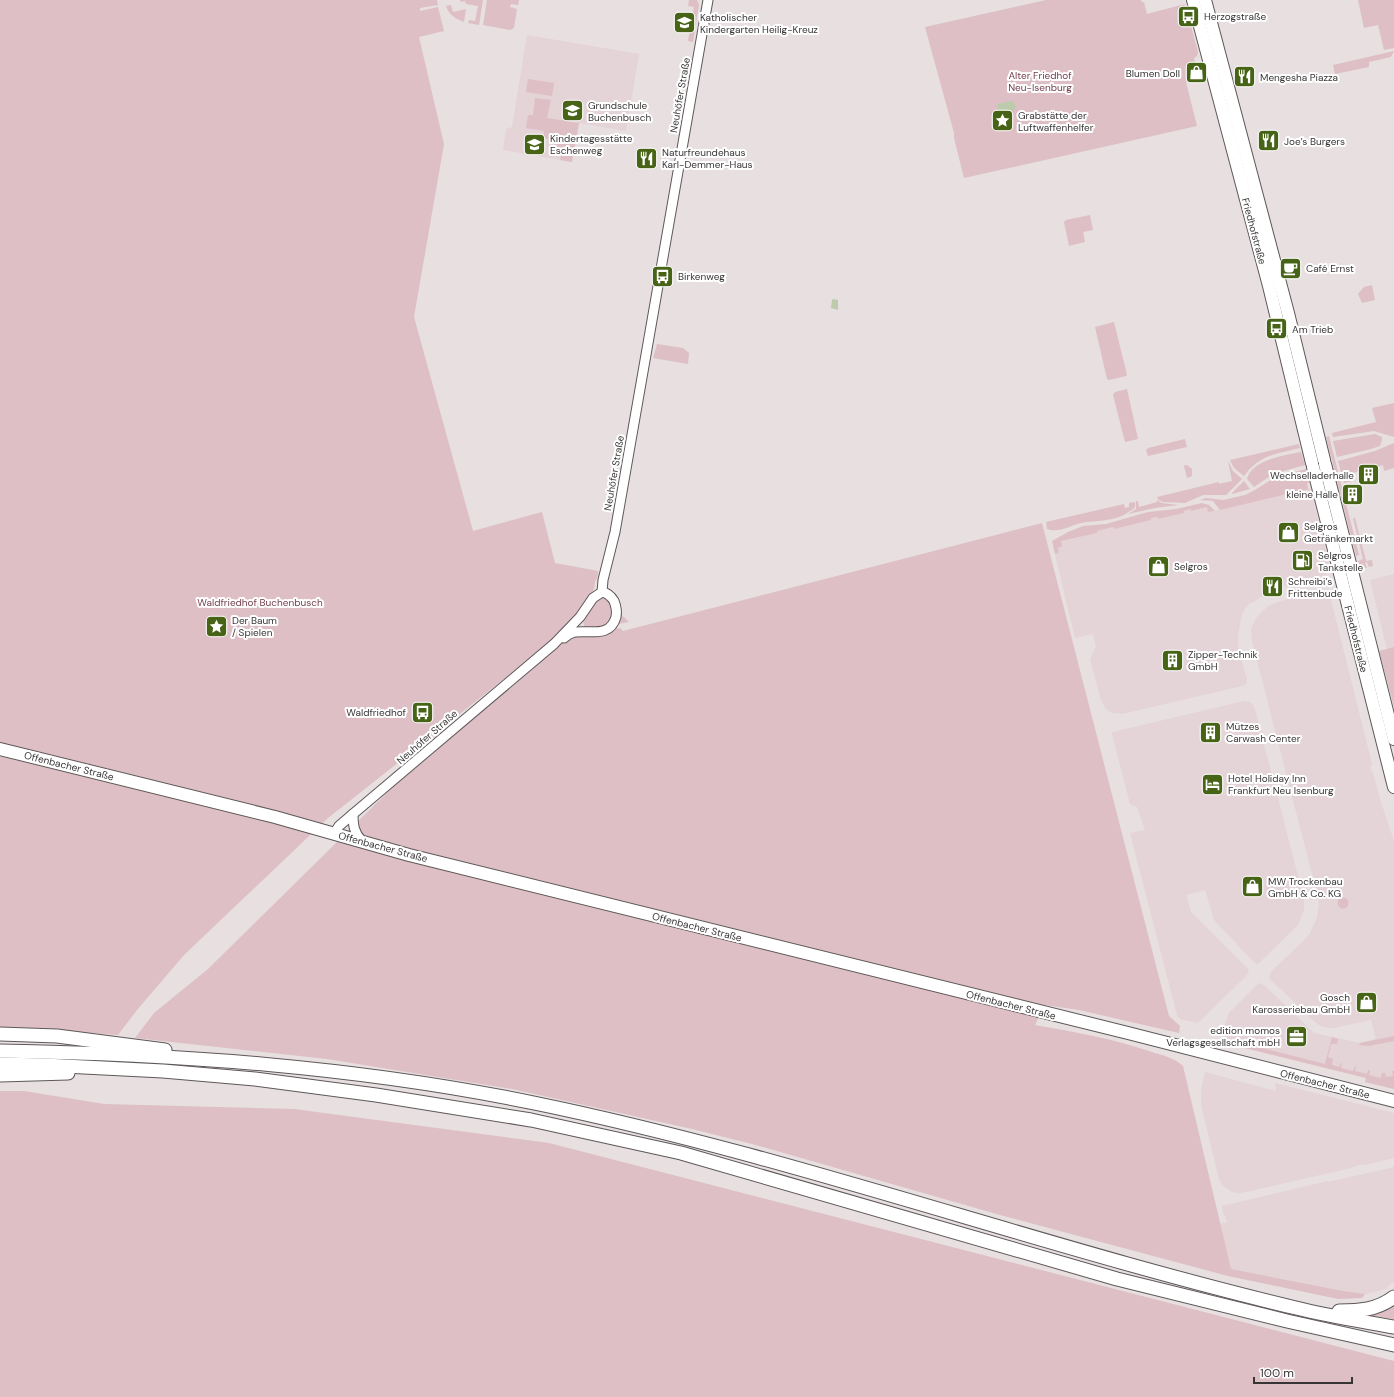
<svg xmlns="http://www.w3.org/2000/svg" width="1394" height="1397" viewBox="0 0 1394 1397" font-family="'DM Sans',sans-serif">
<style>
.built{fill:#e4d3d7}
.green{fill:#ddbfc5}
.water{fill:#bccbab}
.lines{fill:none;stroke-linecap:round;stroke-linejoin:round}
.minor-casing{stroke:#5e5859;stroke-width:11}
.major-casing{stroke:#5e5859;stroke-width:14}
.highway-casing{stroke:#5e5859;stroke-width:15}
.minor{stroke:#fff;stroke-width:9}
.major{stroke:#fff;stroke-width:12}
.highway{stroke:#fff;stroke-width:13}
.labels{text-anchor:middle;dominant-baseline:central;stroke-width:4;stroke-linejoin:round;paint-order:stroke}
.poi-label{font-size:10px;fill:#383536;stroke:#fff;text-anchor:start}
.park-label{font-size:10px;fill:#76414f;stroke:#fff}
.street-label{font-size:10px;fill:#383536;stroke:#fff}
</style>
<rect width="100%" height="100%" fill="#e7dfe0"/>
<g class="built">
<polygon points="527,35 639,54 626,131 579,123 572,162 503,150 506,129 512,127"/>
<polygon points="1310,488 1330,568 1325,575 1292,583 1265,594 1252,603 1250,603 1245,608 1241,617 1238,637 1239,652 1247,679 1246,684 1242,686 1122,714 1112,713 1106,709 1101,700 1090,659 1096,646 1093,634 1075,638 1055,554 1059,553 1058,548 1061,541 1097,533 1097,531 1113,527 1114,529 1151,520 1150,518 1158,517 1159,519 1184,513 1184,511 1191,509 1192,511 1207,507 1209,512"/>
<polygon points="1394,574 1394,647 1387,649 1370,580"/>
<polygon points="1328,590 1329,592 1372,764 1370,768 1373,773 1380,799 1394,841 1394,1089 1365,1082 1366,1078 1229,1044 1224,1033 1224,1026 1229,1013 1259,983 1265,986 1314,1033 1360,1043 1376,1039 1371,1020 1333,1028 1324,1027 1317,1024 1271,980 1269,977 1271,972 1309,935 1317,918 1319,901 1252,641 1251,629 1256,618 1268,606 1284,600"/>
<polygon points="1244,701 1250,702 1254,706 1304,899 1304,910 1298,925 1258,964 1254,962 1214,920 1205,890 1186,895 1191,912 1249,970 1247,975 1198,1023 1180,1019 1177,1015 1130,833 1145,830 1137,807 1130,804 1112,734 1113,732"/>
<polygon points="1205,1072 1276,1091 1275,1083 1394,1113 1394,1158 1365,1165 1362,1164 1351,1168 1246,1192 1239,1193 1232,1192 1223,1186 1219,1179 1201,1105 1201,1090"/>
<polygon points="1394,1166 1394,1281 1386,1289 1365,1294 1343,1291 1231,1269 1220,1224 1227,1222 1225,1216 1224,1216 1222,1206 1328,1181 1328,1182 1391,1168"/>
</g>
<g class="green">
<path d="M 0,0 L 437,0 L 438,5 L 420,8 L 420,11 L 438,7 L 444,31 L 419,37 L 444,144 L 414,317 L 473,531 L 542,512 L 555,563 L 598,571 C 599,575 597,578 595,582 C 594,585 595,588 593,591 C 584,614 551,640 532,657 L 328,818 L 184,955 L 137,1010 L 118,1035 L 0,1027 Z"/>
<polygon points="460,0 483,0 479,25 468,23 469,20 475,21 478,6 466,4 465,1 461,2"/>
<polygon points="487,0 519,0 518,5 511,4 510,7 517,9 514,28 510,30 483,25"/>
<polygon points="689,0 697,0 699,5 693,42 688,41 694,7 688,6"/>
<polygon points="1046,0 1141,0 1142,2 1144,2 1147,14 1185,4 1198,52 1197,56 1194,58 1197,70 1192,71 1194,80 1186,82 1197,126 964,178 954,138 954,133 925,27"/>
<polygon points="1358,0 1394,0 1394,48 1384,50 1378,25 1364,28"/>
<path d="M 451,5 L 453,12 L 466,9 L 464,22 C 456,19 449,15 446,6 Z"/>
<polygon points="1394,51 1391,57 1369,62 1369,67 1335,74 1333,65"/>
<polygon points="528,79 554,83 552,96 526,92"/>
<polygon points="535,98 551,100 547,118 579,123 572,162 560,160 562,148 556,147 555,144 548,141 548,139 544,138 544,131 526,128 528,115 533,115"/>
<polygon points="1090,215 1093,230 1083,232 1085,242 1069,246 1064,222 1066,220"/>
<polygon points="1372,285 1375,300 1362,303 1358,294 1364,287"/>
<polygon points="1114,322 1127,375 1126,376 1109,380 1107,379 1095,327"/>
<polygon points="657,344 683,348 689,353 688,364 653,358"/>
<polygon points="1127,389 1138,439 1125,442 1113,395 1115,392"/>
<polygon points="1394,403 1394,437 1374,431 1333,437 1332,433 1376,422 1372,408"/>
<polygon points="1375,434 1382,437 1382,440 1380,446 1371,449 1337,457 1333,441"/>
<polygon points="1329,436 1359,555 1356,556 1326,437"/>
<polygon points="1185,439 1187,447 1148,456 1146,450 1148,448"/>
<polygon points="1394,443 1394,468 1384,471 1383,465 1353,473 1355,480 1344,483 1338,461 1375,451"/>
<path d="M 1299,444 L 1300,448 C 1285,452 1265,454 1253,466 C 1249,469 1247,472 1244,476 L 1234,468 L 1230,460 Z"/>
<path d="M 1301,452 L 1305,465 L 1273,474 L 1254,487 L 1247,479 C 1251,460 1286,455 1301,452 Z"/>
<polygon points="1228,461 1233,471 1242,479 1226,495 1203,495 1185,503 1163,502 1159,500 1157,497 1219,482 1219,484 1232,481"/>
<polygon points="1185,465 1187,465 1192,469 1192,476 1187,478 1184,466"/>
<polygon points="1306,469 1309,483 1307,483 1308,489 1220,510 1213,501 1200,500 1206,498 1223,500 1245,495 1255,490 1274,478"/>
<polygon points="1244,481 1250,489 1232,494 1232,493"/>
<polygon points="1157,500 1162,503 1178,505 1155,508 1128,514 1136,509 1136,501 1138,501 1139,507 1157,502"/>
<path d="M 1135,502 C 1136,510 1132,509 1127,513 C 1113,522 1097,520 1081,523 C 1069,526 1060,533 1047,529 L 1046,522 L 1124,504 L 1125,508 L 1129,507 L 1129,503 Z"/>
<polygon points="1202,503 1209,505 1215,511 1208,512 1207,507 1191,511 1191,509 1184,511 1184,513 1158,519 1158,517 1151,518 1151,520 1114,529 1113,527 1097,531 1097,533 1061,541 1062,546 1058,548 1059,553 1055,554 1052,541 1068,532 1083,526 1106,524 1148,512 1176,509"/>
<polygon points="1353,518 1355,518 1366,561 1372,560 1373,566 1369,567 1367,562 1365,563 1367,568 1362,568 1359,565 1358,561 1363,559"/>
<path d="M 1042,523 L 1169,1016 L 1180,1026 L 1179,1033 L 1079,1010 L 1045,1005 L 1035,1025 C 1075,1032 1114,1039 1152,1052 C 1164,1056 1173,1057 1183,1066 L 1231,1269 L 1343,1291 L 1365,1294 L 1362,1298 L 1338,1299 L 1228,1276 L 1000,1215 L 752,1144 L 692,1129 L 512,1089 L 327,1059 L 135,1038 L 154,1013 L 208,969 L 404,776 L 566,638 L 570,636 L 590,635 L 621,616 L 624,617 L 629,622 L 618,624 L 617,629 L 620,628 L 623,631 Z"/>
<path d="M 602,596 L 608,598 C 612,607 617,622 604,627 C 599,628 592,628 587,628 L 584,626 L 583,619 L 592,603 Z"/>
<polygon points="1394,647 1394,707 1379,651"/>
<circle cx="1343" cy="903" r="5.5"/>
<polygon points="1394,1036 1394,1041 1369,1046 1359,1045 1360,1043"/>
<polygon points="1332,1037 1338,1039 1337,1044 1331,1044 1328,1057 1333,1059 1332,1065 1339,1067 1341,1063 1342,1063 1341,1068 1353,1071 1355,1066 1356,1067 1355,1071 1367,1074 1368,1070 1370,1071 1369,1075 1381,1078 1382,1073 1385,1073 1386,1077 1393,1076 1392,1071 1394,1071 1394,1089 1365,1082 1366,1078 1229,1044 1226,1039 1325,1064"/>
<polygon points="0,1091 24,1091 104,1104 294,1109 549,1143 1394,1361 1394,1397 0,1397"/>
<polygon points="1394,1301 1394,1319 1367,1315"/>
</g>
<g class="water">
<polygon points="1012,101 1016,106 1014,110 999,113 997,104"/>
<polygon points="833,299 838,300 838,310 831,308 832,300"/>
</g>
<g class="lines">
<defs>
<g id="minor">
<polyline points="602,592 603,580 615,532 708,0"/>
<path d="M 564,638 C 567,635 571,633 575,632 C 590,630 610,638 616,617 C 617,612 616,606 614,601 C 611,596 608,593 602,592"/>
<path d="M 353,814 C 353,825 354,833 362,841"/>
<polyline points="334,834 339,826 353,814 554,644 580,617 593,598 602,592"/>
</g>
<g id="major">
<polyline points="1193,0 1269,286 1312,463"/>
<polyline points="1205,0 1288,313 1324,460"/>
<polyline points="1325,464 1394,739"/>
<polyline points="1313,467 1394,787"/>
<polyline points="0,749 275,817 409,855 1128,1033 1394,1101"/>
</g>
<g id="highway">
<polyline points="0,1034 57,1036 165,1050"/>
<path d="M 0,1051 C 179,1054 359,1067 534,1103 C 792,1156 1040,1247 1296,1308 C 1328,1316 1361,1321 1394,1327"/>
<polyline points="0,1064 44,1065 163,1071 255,1079 376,1095 531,1120 681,1153 1117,1279 1287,1321 1394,1345"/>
<polyline points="0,1075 68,1073"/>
<path d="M 1339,1311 C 1359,1311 1377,1310 1394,1297"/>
</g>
</defs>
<use href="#minor" class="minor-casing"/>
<use href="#major" class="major-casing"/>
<use href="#highway" class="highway-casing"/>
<use href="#minor" class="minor"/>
<use href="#major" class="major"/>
<use href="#highway" class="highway"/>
</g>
<defs>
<symbol id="bus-square" viewBox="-11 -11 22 22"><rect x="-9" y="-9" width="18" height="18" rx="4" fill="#476416" stroke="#fff"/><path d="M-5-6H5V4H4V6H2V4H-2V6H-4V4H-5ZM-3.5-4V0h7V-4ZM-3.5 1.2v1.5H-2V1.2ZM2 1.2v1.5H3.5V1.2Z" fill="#fff"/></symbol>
<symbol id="school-square" viewBox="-11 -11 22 22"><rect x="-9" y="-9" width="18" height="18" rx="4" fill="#476416" stroke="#fff"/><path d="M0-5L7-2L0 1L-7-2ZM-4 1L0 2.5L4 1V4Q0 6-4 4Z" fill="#fff"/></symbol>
<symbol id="shop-square" viewBox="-11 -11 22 22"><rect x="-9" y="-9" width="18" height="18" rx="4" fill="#476416" stroke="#fff"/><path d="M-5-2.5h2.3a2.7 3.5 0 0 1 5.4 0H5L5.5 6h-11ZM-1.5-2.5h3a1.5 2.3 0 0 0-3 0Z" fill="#fff"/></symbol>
<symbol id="restaurant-square" viewBox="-11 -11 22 22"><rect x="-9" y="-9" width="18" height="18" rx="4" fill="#476416" stroke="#fff"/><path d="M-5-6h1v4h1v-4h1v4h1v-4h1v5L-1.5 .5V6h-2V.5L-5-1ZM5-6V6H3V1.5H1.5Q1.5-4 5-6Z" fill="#fff"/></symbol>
<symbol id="sight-square" viewBox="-11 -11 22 22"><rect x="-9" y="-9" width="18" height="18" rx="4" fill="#476416" stroke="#fff"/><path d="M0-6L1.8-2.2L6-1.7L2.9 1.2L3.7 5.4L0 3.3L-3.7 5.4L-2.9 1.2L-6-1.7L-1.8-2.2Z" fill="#fff"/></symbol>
<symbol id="cafe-square" viewBox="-11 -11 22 22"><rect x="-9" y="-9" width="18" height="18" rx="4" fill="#476416" stroke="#fff"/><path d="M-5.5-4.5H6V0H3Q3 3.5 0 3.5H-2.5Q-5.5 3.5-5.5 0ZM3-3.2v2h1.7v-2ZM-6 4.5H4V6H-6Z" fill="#fff"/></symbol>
<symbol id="building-square" viewBox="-11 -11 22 22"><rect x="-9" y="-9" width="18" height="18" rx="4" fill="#476416" stroke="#fff"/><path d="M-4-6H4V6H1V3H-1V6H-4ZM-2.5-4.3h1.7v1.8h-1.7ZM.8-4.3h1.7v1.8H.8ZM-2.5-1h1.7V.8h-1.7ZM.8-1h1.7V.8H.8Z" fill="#fff"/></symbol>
<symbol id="fuel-square" viewBox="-11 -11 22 22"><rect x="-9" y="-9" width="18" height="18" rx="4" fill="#476416" stroke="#fff"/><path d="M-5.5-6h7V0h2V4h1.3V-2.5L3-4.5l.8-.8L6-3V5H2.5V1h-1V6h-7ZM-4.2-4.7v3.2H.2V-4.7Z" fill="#fff"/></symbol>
<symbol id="hotel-square" viewBox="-11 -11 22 22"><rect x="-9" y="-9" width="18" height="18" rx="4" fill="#476416" stroke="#fff"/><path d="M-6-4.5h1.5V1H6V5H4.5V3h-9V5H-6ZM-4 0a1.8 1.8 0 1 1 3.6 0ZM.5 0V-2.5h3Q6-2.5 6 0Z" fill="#fff"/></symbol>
<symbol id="office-square" viewBox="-11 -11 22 22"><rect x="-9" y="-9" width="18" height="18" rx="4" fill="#476416" stroke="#fff"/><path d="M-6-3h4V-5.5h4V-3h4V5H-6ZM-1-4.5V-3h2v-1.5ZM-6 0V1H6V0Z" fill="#fff"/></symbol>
</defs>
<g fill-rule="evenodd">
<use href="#bus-square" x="1176" y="4" width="25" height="25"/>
<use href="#school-square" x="672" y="10" width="25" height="25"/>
<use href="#shop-square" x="1184" y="60" width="25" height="25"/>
<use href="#restaurant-square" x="1232" y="64" width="25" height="25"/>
<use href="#school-square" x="560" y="98" width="25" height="25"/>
<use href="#sight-square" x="990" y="108" width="25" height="25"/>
<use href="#restaurant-square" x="1256" y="128" width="25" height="25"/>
<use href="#school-square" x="522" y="132" width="25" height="25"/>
<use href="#restaurant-square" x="634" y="146" width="25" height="25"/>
<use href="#cafe-square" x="1278" y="256" width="25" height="25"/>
<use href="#bus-square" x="650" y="264" width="25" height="25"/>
<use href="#bus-square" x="1264" y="316" width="25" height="25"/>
<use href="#building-square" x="1356" y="462" width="25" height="25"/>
<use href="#building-square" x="1340" y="482" width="25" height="25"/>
<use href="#shop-square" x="1276" y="520" width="25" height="25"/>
<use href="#fuel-square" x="1290" y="548" width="25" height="25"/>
<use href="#shop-square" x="1146" y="554" width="25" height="25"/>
<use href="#restaurant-square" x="1260" y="574" width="25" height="25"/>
<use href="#sight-square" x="204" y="614" width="25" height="25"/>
<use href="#building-square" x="1160" y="648" width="25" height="25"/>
<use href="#bus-square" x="410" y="700" width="25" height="25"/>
<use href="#building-square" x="1198" y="720" width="25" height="25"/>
<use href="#hotel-square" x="1200" y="772" width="25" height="25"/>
<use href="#shop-square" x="1240" y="874" width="25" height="25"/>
<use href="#shop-square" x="1354" y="990" width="25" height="25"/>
<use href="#office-square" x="1284" y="1024" width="25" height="25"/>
</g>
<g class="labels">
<g class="poi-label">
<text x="1204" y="16">Herzogstraße</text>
<text x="700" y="17">Katholischer<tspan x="700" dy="12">Kindergarten Heilig-Kreuz</tspan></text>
<text x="1180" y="73" text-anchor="end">Blumen Doll</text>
<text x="1260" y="77">Mengesha Piazza</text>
<text x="588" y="105">Grundschule<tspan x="588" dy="12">Buchenbusch</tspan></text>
<text x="1018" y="115">Grabstätte der<tspan x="1018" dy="12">Luftwaffenhelfer</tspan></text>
<text x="550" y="138">Kindertagesstätte<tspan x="550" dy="12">Eschenweg</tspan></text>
<text x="1284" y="141">Joe’s Burgers</text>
<text x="662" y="152">Naturfreundehaus<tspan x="662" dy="12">Karl-Demmer-Haus</tspan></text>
<text x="1306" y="268">Café Ernst</text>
<text x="678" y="276">Birkenweg</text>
<text x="1292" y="329">Am Trieb</text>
<text x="1354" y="475" text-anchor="end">Wechselladerhalle</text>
<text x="1338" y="494" text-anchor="end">kleine Halle</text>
<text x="1304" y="526">Selgros<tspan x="1304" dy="12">Getränkemarkt</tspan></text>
<text x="1318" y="555">Selgros<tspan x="1318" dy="12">Tankstelle</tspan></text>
<text x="1174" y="566">Selgros</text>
<text x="1288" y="581">Schreibi’s<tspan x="1288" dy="12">Frittenbude</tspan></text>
<text x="232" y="620">Der Baum<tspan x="232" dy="12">/ Spielen</tspan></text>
<text x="1188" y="654">Zipper-Technik<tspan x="1188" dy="12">GmbH</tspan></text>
<text x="406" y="712" text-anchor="end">Waldfriedhof</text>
<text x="1226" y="726">Mützes<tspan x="1226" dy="12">Carwash Center</tspan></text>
<text x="1228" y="778">Hotel Holiday Inn<tspan x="1228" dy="12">Frankfurt Neu Isenburg</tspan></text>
<text x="1268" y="881">MW Trockenbau<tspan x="1268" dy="12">GmbH &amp; Co. KG</tspan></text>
<text x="1350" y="997" text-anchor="end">Gosch<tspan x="1350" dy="12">Karosseriebau GmbH</tspan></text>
<text x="1280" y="1030" text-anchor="end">edition momos<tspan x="1280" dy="12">Verlagsgesellschaft mbH</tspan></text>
</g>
<g class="park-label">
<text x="1040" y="75">Alter Friedhof<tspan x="1040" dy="12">Neu-Isenburg</tspan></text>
<text x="260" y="602">Waldfriedhof Buchenbusch</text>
</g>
<g class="street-label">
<text transform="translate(680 95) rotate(-80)">Neuhöfer Straße</text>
<text transform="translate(1254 231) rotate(75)">Friedhofstraße</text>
<text transform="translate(614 473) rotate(-80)">Neuhöfer Straße</text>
<text transform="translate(1356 639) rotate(76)">Friedhofstraße</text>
<text transform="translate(427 737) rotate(-41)">Neuhöfer Straße</text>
<text transform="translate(69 766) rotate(14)">Offenbacher Straße</text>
<text transform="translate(383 847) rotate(15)">Offenbacher Straße</text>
<text transform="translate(697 927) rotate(14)">Offenbacher Straße</text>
<text transform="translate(1011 1005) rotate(14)">Offenbacher Straße</text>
<text transform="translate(1325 1084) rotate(14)">Offenbacher Straße</text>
</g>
</g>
<path d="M1254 1377v6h98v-6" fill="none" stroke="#383536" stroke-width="2"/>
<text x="1260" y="1377" font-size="12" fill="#383536" stroke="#ffffff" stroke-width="3" paint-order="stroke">100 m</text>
</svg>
